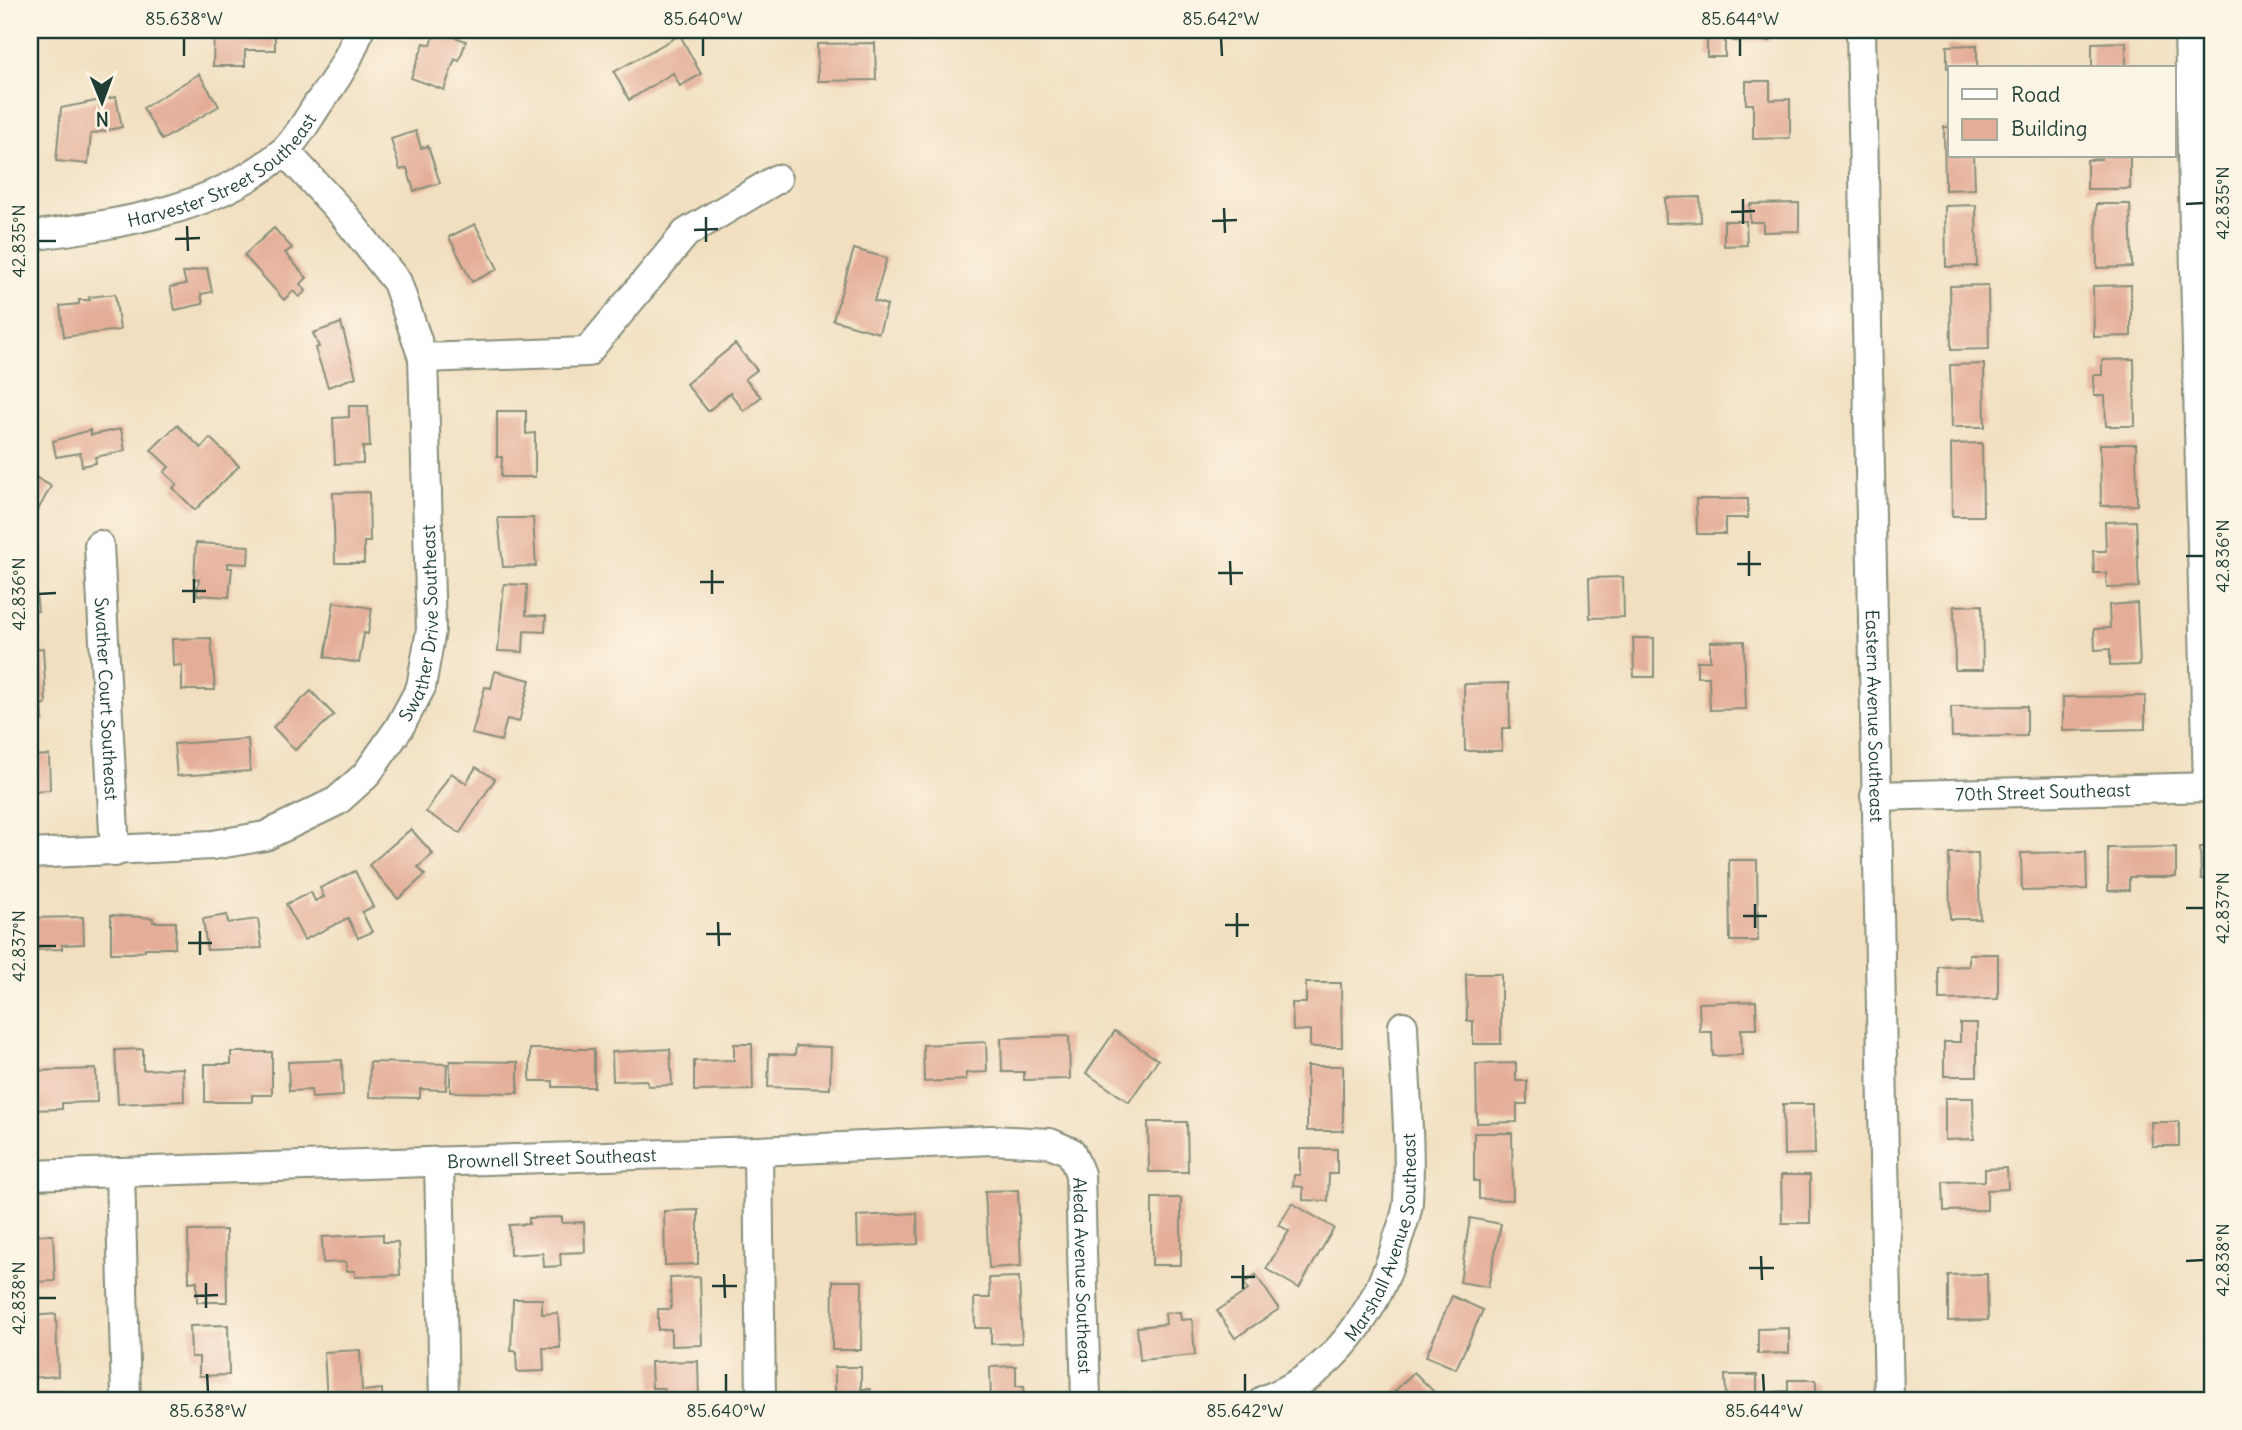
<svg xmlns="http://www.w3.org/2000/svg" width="2242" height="1430" viewBox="0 0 2242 1430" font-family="Delius,sans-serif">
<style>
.building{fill:#e4ad97}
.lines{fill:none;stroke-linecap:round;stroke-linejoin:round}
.minor-casing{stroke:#888e7a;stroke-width:32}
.minor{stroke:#fff;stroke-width:28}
.ticks{fill:none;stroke:#1f3d34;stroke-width:2.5}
.labels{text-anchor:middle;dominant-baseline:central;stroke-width:5;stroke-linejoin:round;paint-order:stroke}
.street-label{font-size:18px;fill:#1f3d34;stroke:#fcf5e5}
.neatline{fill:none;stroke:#1f3d34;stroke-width:2.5}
.ticks-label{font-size:18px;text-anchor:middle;fill:#1f3d34}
</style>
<rect width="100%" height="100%" fill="#fcf5e5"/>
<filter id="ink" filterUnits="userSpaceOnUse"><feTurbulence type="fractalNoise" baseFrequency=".0143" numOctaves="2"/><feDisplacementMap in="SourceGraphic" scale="14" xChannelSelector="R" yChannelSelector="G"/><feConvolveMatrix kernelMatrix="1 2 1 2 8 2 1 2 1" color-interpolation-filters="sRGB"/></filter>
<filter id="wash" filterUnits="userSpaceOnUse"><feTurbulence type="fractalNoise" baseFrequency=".00686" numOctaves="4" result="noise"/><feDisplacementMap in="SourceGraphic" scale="28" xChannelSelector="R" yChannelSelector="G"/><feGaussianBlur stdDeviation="1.57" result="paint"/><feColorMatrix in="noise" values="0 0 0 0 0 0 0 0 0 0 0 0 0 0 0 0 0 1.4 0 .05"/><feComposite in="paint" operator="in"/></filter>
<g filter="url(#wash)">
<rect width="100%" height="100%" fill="#f1dfc0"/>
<g id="blocks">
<g class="building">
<polygon points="214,30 275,30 275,50 245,50 245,66 213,66"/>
<polygon points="436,30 466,41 459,61 455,59 444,90 411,78 424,43 431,45"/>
<polygon points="1733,30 1769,30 1770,41 1733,41"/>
<polygon points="680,35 701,74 680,86 673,73 629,100 614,72"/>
<rect x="1707" y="36" width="18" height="21"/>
<polygon points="2126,42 2126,68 2092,68 2092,43"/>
<polygon points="875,43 876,80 818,81 817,44"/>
<polygon points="1977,45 1977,68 1947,68 1947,46"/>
<polygon points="199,74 219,106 162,140 143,108"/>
<polygon points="1746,81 1770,81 1770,100 1790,99 1790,138 1753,139 1753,104 1746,104"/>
<polygon points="116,97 122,127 91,134 88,164 56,161 61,108"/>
<polygon points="1944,127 1950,127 1950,156 1974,156 1975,189 1945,190"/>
<polygon points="416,131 421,148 428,146 440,183 414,191 407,168 400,170 391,139"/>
<polygon points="30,136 36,136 38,175 30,175"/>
<polygon points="2101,156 2130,156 2130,189 2087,189 2087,160 2101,159"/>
<polygon points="1700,197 1701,222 1666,223 1665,198"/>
<polygon points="1799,203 1799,231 1763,232 1763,222 1750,222 1750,204"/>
<polygon points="2096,204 2130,204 2132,267 2097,268"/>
<polygon points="1976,205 1977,266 1946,267 1945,206"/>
<polygon points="1724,221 1746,221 1747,245 1724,246"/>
<polygon points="475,224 498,269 472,282 449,237"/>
<polygon points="274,228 292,248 285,253 307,278 300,284 306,291 299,297 293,291 284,300 244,255"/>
<polygon points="854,249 887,258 874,301 887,305 879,333 833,320"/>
<polygon points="207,268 212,292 201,294 203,304 175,310 170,287 186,284 183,273"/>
<polygon points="1988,285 1989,349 1951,350 1950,286"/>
<polygon points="2131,285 2131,336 2094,337 2093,286"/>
<polygon points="115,294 120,330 64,337 60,306 79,304 79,300 90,300 89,297"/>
<polygon points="30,309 39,341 30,343"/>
<polygon points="341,323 356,377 328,387 315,348 319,347 313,333"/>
<polygon points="735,344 757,370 745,379 761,397 744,411 730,393 708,411 686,384"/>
<polygon points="2134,359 2135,426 2106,426 2105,396 2094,396 2093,375 2102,375 2102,360"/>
<polygon points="1984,364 1985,427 1952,427 1950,365"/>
<polygon points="349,406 368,406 370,447 363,447 363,463 335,464 333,418 349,417"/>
<polygon points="497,411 526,411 526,434 535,433 535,477 501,477 502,457 497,457"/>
<polygon points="177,425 201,448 210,438 239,466 195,510 173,488 177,484 164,472 169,467 151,450"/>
<polygon points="121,429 125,451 95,457 96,463 82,466 80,453 56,457 53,441 90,430 91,435"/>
<polygon points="1982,443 1983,516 1952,516 1951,444"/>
<polygon points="2100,444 2136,444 2137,505 2101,506"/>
<polygon points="30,474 51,486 30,525"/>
<polygon points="369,492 370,542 364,542 364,563 335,563 333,493"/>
<polygon points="1696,499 1748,499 1748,518 1725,518 1725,534 1697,534"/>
<polygon points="498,518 533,518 536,566 503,567"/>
<polygon points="2136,521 2139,587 2107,588 2106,573 2094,573 2093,551 2106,551 2105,522"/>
<polygon points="196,543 249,546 248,564 228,563 228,568 232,568 229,597 197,595 199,579 194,579"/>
<polygon points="1623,577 1624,617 1590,618 1589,578"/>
<polygon points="504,584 527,585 526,615 546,616 545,632 524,631 523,652 498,651"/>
<polygon points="30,585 35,585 38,611 33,612 36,631 30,632"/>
<polygon points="334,602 372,608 368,634 364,633 359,663 325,657"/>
<polygon points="2137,603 2140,665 2110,666 2110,649 2095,650 2094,629 2110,628 2109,605"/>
<polygon points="1982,605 1983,670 1955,670 1954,606"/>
<polygon points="211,638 215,690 182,690 182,665 173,666 172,639"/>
<polygon points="1633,638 1654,638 1654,677 1634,677"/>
<polygon points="1744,641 1746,709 1710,710 1709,677 1697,677 1697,661 1710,661 1710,642"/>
<polygon points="43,648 46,704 42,704 43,720 30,721 30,649"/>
<polygon points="495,671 530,680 519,722 507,719 501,741 472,734 485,687 491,688"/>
<polygon points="1509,683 1510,728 1502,728 1502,751 1465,751 1464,684"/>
<polygon points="311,691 334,715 295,750 273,727"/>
<polygon points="2145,696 2145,729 2063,731 2063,697"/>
<polygon points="2027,706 2027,736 1952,737 1951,707"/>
<polygon points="248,739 250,771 177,776 174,744"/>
<polygon points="49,755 50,790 30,791 30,756"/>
<polygon points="476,767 495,779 460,833 426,812 451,773 466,783"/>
<polygon points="411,829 433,854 418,867 425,875 398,899 369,865"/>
<polygon points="2176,847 2176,877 2129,877 2129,890 2108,891 2108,848"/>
<polygon points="2200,847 2212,847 2212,879 2201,879"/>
<polygon points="2086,852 2087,889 2022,891 2021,853"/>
<polygon points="1949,853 1978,853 1980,919 1950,919"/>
<polygon points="1729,860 1757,860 1758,941 1730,941"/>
<polygon points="355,871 373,907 362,912 372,932 358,938 348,918 304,940 286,904 311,892 315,901 324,897 320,888"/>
<polygon points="111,915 153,918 153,922 176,922 175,948 145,948 145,951 132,953 111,953"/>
<polygon points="227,915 228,923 258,919 262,948 207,950 203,919"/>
<polygon points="83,917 84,944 62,945 62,949 30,950 30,918"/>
<polygon points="1969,954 1998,954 1998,999 1939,1000 1939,967 1969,966"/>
<polygon points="1466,974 1501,974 1501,1044 1473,1044 1473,1021 1467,1021"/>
<polygon points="1306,983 1341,983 1342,1047 1310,1047 1310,1030 1293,1031 1292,1003 1306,1003"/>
<polygon points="1756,1001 1757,1029 1741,1029 1742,1055 1713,1056 1712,1032 1700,1032 1699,1003"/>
<polygon points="1960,1023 1977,1023 1977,1076 1944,1076 1944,1042 1960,1042"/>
<polygon points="1115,1031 1158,1060 1129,1102 1086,1073"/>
<polygon points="1069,1036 1070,1079 1024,1080 1024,1072 1002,1072 1001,1038"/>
<polygon points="986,1042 987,1072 966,1073 966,1080 924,1082 923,1045"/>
<polygon points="734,1044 752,1044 753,1090 694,1091 694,1061 734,1060"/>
<polygon points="796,1046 831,1047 830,1089 768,1087 769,1054 795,1055"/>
<polygon points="143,1049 143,1070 183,1068 184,1101 118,1104 115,1050"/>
<polygon points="530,1049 594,1049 594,1087 553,1087 553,1081 530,1081"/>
<polygon points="670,1049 672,1085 648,1086 647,1080 613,1081 612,1052"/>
<polygon points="231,1052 272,1052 272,1095 252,1095 252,1102 205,1102 205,1064 231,1064"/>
<polygon points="342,1060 343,1096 312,1098 311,1090 289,1091 288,1062"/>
<polygon points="450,1061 518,1062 518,1093 450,1092"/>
<polygon points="370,1062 447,1064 446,1090 420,1089 420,1098 369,1097"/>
<polygon points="1516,1063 1516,1081 1527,1081 1527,1104 1517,1104 1517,1122 1477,1123 1476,1064"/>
<rect x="1307" y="1066" width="36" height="65"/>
<polygon points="96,1069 97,1102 62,1103 62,1109 31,1110 30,1071"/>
<polygon points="1945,1098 1973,1098 1974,1139 1945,1140"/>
<polygon points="1783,1104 1814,1104 1815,1154 1784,1155"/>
<polygon points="1148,1122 1187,1122 1188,1172 1149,1172"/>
<polygon points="2151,1122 2179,1122 2179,1146 2152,1146"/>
<polygon points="1474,1133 1512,1133 1513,1200 1479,1199 1479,1181 1474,1181"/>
<polygon points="1300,1149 1337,1149 1337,1174 1329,1174 1328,1201 1303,1200 1303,1187 1293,1186 1294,1175 1300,1175"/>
<polygon points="2007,1168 2008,1189 1987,1190 1987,1210 1944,1211 1943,1182 1985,1181 1985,1169"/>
<polygon points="1781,1175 1810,1175 1810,1223 1782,1223"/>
<polygon points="1018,1190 1021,1266 989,1268 985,1191"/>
<rect x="1152" y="1198" width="29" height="67"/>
<polygon points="1292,1203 1334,1228 1299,1288 1266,1269 1289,1231 1279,1225"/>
<polygon points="698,1210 698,1264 665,1265 664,1211"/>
<polygon points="917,1213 918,1244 858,1247 857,1216"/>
<polygon points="562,1217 562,1223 584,1222 585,1252 560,1253 561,1266 544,1267 543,1253 510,1255 509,1225 529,1224 529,1218"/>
<polygon points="1470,1218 1501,1224 1488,1287 1460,1282"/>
<polygon points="226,1230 227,1302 197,1302 197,1281 189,1282 188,1231"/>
<polygon points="383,1234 383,1242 398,1242 400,1275 355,1277 355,1271 346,1271 346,1262 323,1263 322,1237"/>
<polygon points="30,1235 53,1235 55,1281 34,1282 34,1267 30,1267"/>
<polygon points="1987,1274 1988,1320 1948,1321 1948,1275"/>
<polygon points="1256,1275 1279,1309 1235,1338 1217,1311 1248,1290 1244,1283"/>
<polygon points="700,1277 702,1345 671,1346 671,1329 658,1330 658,1309 671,1309 670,1278"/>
<polygon points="1019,1277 1022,1343 991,1344 991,1328 975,1328 974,1298 990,1298 989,1278"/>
<polygon points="833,1281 862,1281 861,1350 832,1350"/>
<polygon points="1452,1296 1483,1310 1456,1369 1426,1356"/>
<polygon points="513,1299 542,1299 542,1314 558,1313 560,1348 543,1348 544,1371 517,1372 516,1351 511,1351"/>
<polygon points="1180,1312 1181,1320 1192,1319 1195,1355 1140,1360 1137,1327 1166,1324 1165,1313"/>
<polygon points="56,1314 58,1376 30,1378 30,1316"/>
<polygon points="228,1325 229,1375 199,1376 199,1357 191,1357 190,1326"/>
<polygon points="1789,1328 1789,1353 1758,1354 1758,1329"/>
<polygon points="360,1350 362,1391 382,1389 382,1400 327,1400 324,1352"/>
<polygon points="698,1361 699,1400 664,1400 664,1388 652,1388 651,1362"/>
<polygon points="1016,1366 1016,1386 1024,1386 1025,1400 991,1400 990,1367"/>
<polygon points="835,1367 861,1367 861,1389 870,1389 871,1400 835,1400"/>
<polygon points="1414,1372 1437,1395 1432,1400 1386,1400"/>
<polygon points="1725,1375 1757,1375 1757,1400 1726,1400"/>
<polygon points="1788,1380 1816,1380 1816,1400 1772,1400 1772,1392 1788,1391"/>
<polygon points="59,1393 59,1400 35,1400 35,1394"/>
<polygon points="540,1396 540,1400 515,1400 515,1397"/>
</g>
</g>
</g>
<g filter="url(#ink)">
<use href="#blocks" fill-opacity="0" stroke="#888e7a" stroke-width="2"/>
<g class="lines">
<defs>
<g id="minor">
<path id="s1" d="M 1861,30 L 1889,1400"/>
<polyline points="2189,30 2208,787"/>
<path id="s2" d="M 30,236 C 116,224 215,212 284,151 C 297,139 308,119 318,104 C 335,81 351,57 359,30"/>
<polyline points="423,358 587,352 686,233 777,179"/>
<path id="s3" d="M 99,545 L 115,852"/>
<path id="s4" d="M 1875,796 L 2212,787"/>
<path id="s5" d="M 30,854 L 213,845 L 265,836 L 337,801 L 366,775 L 399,728 L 421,687 L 431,630 L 423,358 L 397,282 L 343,214 L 285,151"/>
<polyline points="758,1151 761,1400"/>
<polyline points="439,1162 444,1400"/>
<polyline points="120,1172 126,1400"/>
<path id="s6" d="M 30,1175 L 758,1151 L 991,1140 L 1050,1143 L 1071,1152 L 1080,1174 L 1086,1400"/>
<path id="s7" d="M 1264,1400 C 1334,1374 1379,1309 1398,1238 C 1402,1227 1407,1214 1408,1202 C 1411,1144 1405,1084 1403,1026"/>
</g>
</defs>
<use href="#minor" class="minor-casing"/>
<use href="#minor" class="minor"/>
</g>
</g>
<path class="ticks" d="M 184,38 L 184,56M 703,38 L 703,56M 1221,38 L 1222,56M 1740,38 L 1740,56M 1743,199 L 1743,224M 2186,204 L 2204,203M 1224,208 L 1225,233M 1731,212 L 1755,211M 706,217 L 706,242M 1212,221 L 1237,220M 187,226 L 188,251M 694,230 L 718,229M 175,239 L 200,238M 38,241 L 56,241M 1749,551 L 1749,576M 2186,556 L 2204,556M 1230,561 L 1231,585M 1737,564 L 1761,564M 712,570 L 712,594M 1218,573 L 1243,573M 194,579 L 194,603M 700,582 L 724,582M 182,591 L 206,591M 38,594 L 56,593M 1755,904 L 1755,928M 2186,908 L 2204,908M 1237,913 L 1237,937M 1743,916 L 1767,916M 718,922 L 719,946M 1225,925 L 1249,925M 200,931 L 200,955M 706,934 L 731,934M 188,943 L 212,943M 38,946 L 56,946M 1761,1256 L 1762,1280M 2186,1261 L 2204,1260M 1243,1265 L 1243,1289M 1749,1268 L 1774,1268M 724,1274 L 725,1298M 1231,1277 L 1255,1277M 206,1283 L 206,1308M 712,1286 L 737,1286M 194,1296 L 218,1295M 38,1298 L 56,1298M 207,1374 L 208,1392M 726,1374 L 726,1392M 1245,1374 L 1245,1392M 1763,1374 L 1764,1392"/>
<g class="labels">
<g class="street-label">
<text stroke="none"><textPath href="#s2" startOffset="208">Harvester Street Southeast</textPath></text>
<text stroke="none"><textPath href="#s5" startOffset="522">Swather Drive Southeast</textPath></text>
<text stroke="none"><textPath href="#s3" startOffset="154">Swather Court Southeast</textPath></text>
<text stroke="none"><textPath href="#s1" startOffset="686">Eastern Avenue Southeast</textPath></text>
<text stroke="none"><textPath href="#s4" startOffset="168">70th Street Southeast</textPath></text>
<text stroke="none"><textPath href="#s6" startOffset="522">Brownell Street Southeast</textPath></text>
<text stroke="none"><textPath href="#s7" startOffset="215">Marshall Avenue Southeast</textPath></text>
<text stroke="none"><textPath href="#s6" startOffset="1169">Aleda Avenue Southeast</textPath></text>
</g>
</g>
<rect width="2242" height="1430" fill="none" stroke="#fcf5e5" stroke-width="77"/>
<rect x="1948" y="66" width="228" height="91" fill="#fcf5e5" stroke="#a4ab9e" stroke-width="2"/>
<rect x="1962" y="89" width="35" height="10" fill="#ffffff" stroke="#a4ab9e" stroke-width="2"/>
<text x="2011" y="102" font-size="21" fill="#1f3d34">Road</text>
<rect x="1962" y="119" width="35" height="21" fill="#e4ad97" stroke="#a4ab9e" stroke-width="2"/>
<text x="2011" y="136" font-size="21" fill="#1f3d34">Building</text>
<g transform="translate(102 102) rotate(179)" stroke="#fcf5e5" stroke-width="5" paint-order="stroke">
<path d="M0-5L12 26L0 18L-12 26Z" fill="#1f3d34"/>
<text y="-10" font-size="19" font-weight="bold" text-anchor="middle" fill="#1f3d34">N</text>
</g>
<rect x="38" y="38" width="2166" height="1354" class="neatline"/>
<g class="ticks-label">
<text x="184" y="25">85.638°W</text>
<text x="703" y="25">85.640°W</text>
<text x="1221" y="25">85.642°W</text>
<text x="1740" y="25">85.644°W</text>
<text transform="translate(2223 203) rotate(-90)" y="6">42.835°N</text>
<text transform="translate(19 241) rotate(-90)" y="6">42.835°N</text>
<text transform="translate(2223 556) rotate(-90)" y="6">42.836°N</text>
<text transform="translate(19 594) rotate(-90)" y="6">42.836°N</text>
<text transform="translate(2223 908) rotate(-90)" y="6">42.837°N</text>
<text transform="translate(19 946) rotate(-90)" y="6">42.837°N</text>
<text transform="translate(2223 1260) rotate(-90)" y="6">42.838°N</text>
<text transform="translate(19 1298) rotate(-90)" y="6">42.838°N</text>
<text x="208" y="1417">85.638°W</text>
<text x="726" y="1417">85.640°W</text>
<text x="1245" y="1417">85.642°W</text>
<text x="1764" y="1417">85.644°W</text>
</g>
</svg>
